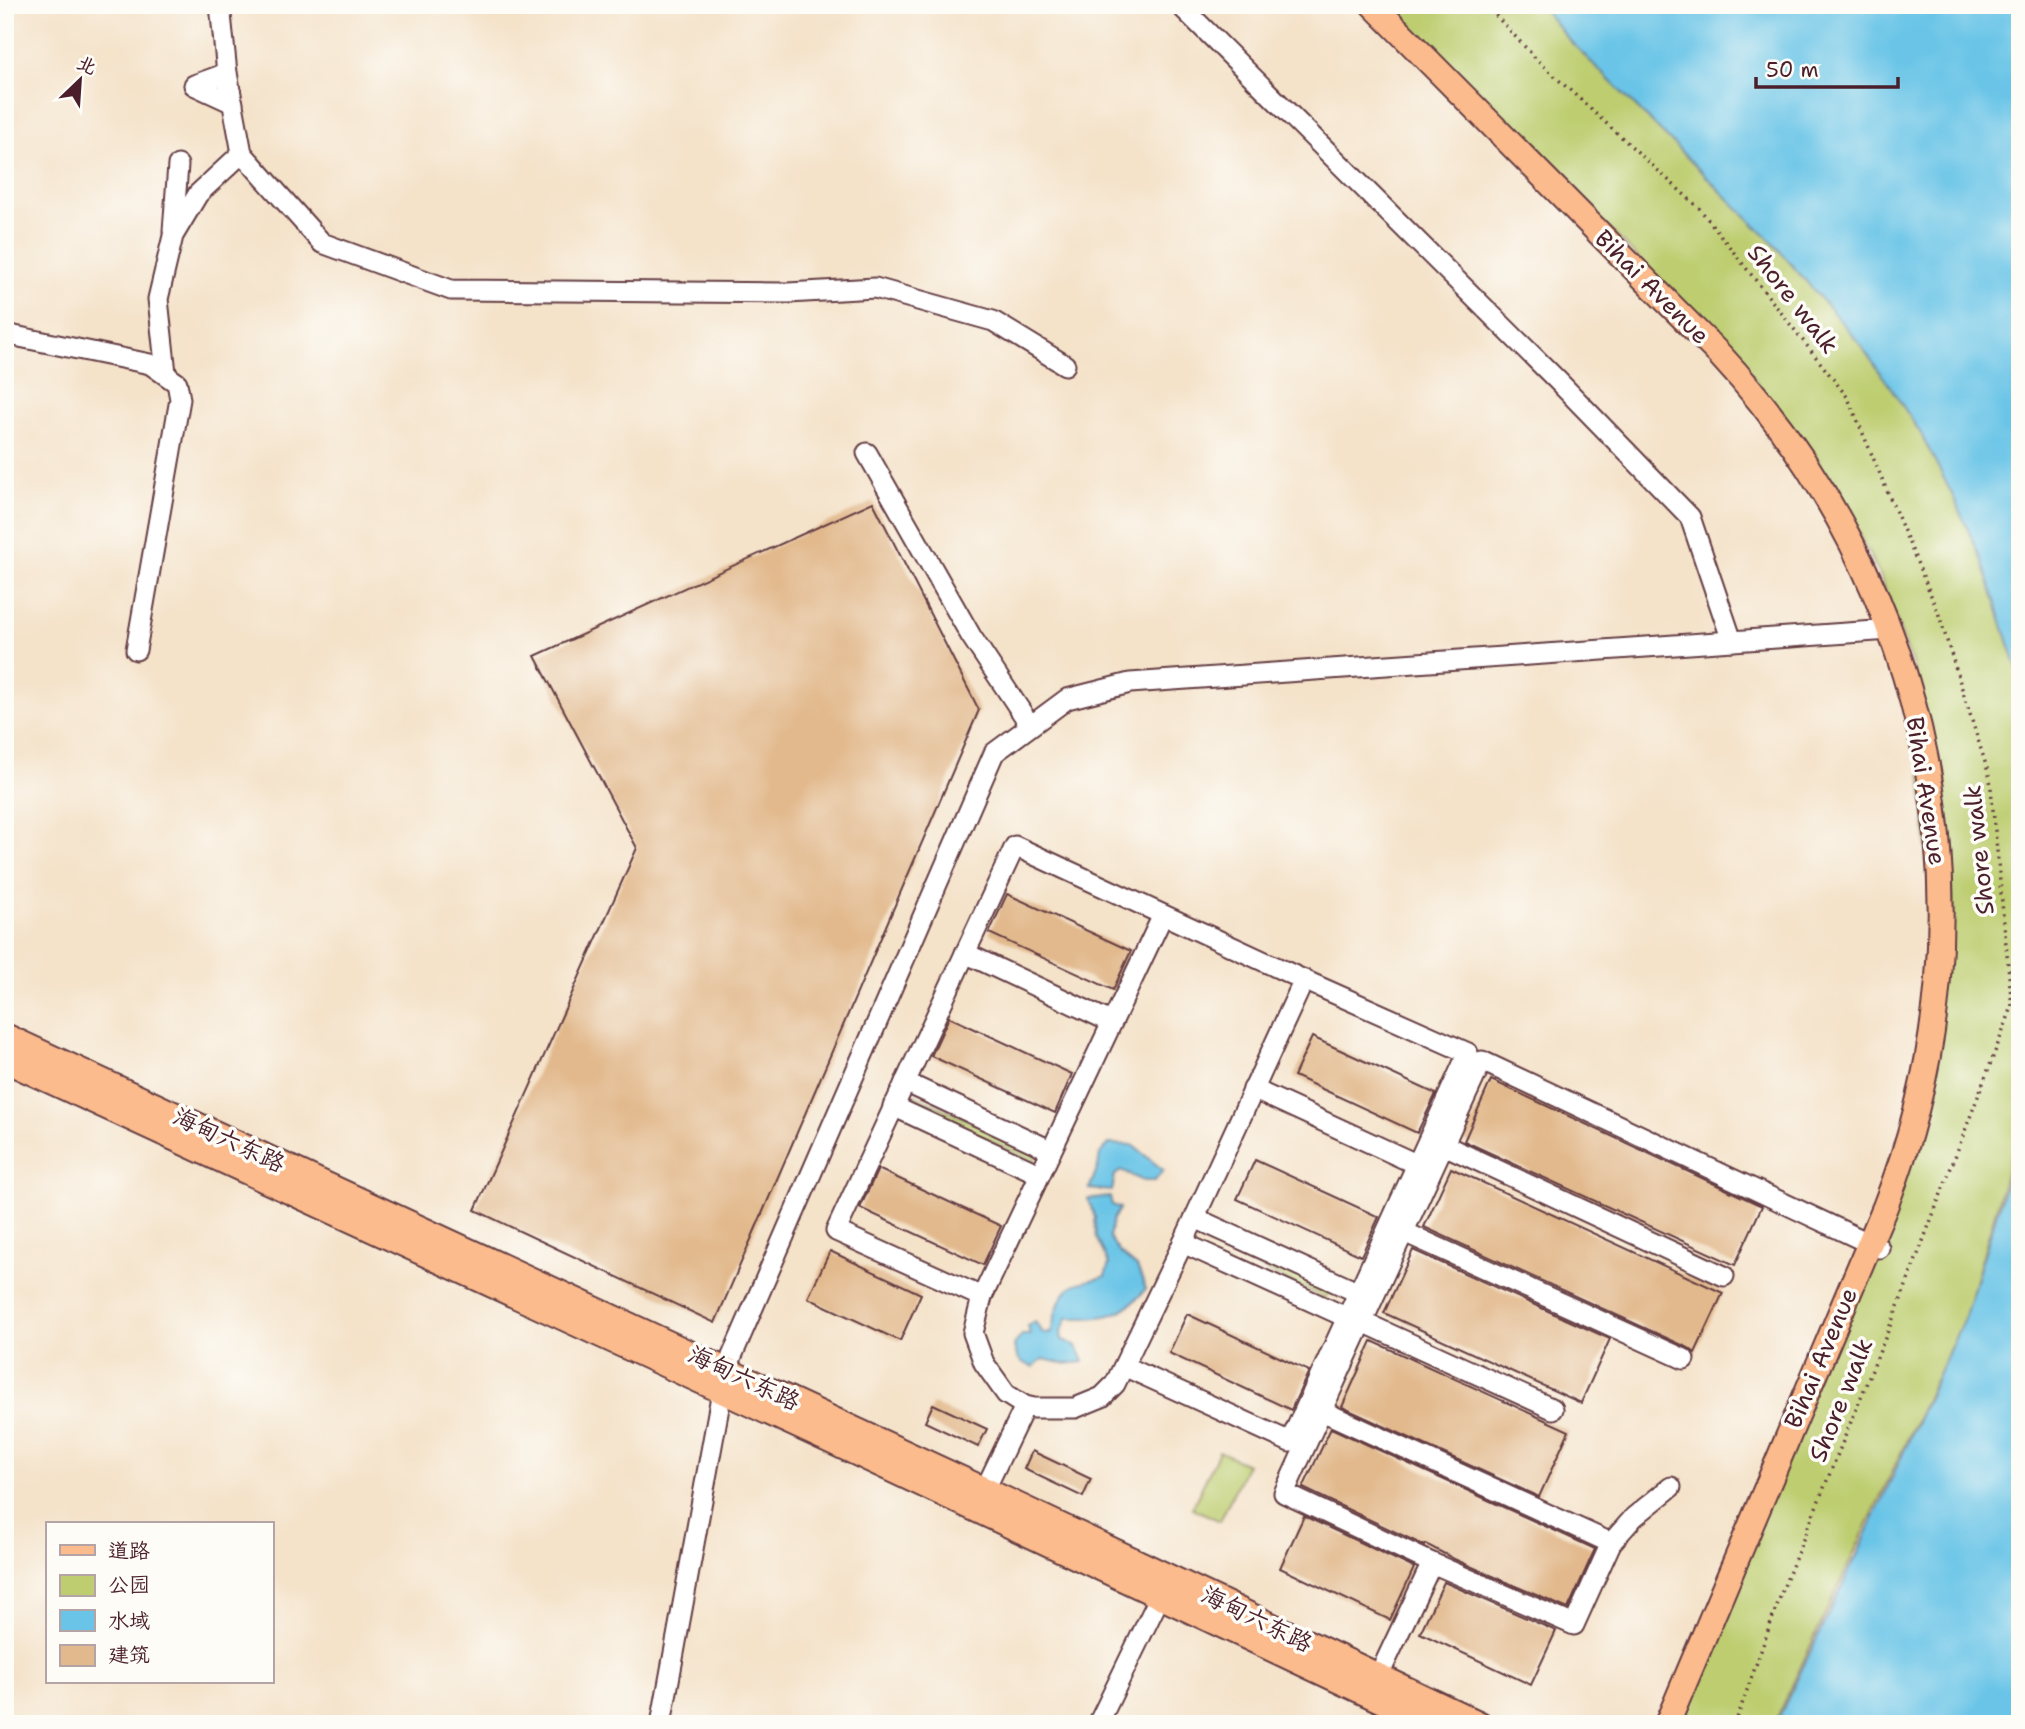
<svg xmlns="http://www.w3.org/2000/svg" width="2025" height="1729" viewBox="0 0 2025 1729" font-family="'Shantell Sans','LXGW WenKai TC',sans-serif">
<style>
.green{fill:#bdcd70;stroke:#84764e;stroke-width:2}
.water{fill:#69c4e7;stroke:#5a7289;stroke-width:2}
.building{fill:#e2b98d}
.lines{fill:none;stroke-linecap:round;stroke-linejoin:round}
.minor-casing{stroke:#643c43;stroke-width:23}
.major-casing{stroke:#643c43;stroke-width:28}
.path{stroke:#643c43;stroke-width:3.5;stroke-dasharray:2 5;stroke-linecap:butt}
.minor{stroke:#fff;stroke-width:19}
.major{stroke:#fbbb8c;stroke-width:24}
.labels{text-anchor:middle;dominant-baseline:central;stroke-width:7;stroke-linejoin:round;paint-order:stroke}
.street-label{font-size:24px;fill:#4a1f2b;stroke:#fdfcf7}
</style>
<rect width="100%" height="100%" fill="#fdfcf7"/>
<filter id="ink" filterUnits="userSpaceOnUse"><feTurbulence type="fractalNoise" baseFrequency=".0143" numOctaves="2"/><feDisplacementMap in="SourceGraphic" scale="14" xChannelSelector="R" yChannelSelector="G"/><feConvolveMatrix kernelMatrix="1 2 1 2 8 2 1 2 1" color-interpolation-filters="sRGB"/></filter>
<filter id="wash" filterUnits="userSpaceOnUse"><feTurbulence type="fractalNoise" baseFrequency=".00686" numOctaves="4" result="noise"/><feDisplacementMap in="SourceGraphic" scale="28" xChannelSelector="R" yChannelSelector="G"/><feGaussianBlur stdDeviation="1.57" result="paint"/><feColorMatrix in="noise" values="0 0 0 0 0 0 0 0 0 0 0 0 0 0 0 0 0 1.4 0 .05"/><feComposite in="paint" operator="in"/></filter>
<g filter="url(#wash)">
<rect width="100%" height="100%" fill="#f4e2c9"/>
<g class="green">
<polygon points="1388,5 1540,5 1569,40 1773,243 1857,340 1889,385 1920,432 1953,496 1983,563 2020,678 2020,1125 1966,1314 1774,1724 1683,1724 1940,1041 1914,669 1880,575 1833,485 1745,366"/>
<polygon points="914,1095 1037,1152 1036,1158 1033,1161 911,1104"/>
<polygon points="1207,1231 1329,1288 1329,1292 1325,1298 1206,1243 1203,1238"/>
<polygon points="1219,1451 1247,1464 1220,1521 1192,1508"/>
</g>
<g class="water">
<polygon points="1540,5 2020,5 2020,677 1983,563 1953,496 1920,432 1889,385 1857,340 1773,243 1569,40"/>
<polygon points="2020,1137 2020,1724 1773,1724 1779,1717 1857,1555 1966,1314"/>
<polygon points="1109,1144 1132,1145 1163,1170 1155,1181 1144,1181 1121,1171 1115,1175 1112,1191 1089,1189 1098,1167 1100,1154"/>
<path d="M 1110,1197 L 1112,1205 L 1120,1208 L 1113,1219 L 1109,1237 L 1120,1253 L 1137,1267 L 1146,1289 C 1120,1319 1104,1318 1067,1318 L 1061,1332 L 1062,1340 C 1076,1344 1079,1348 1084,1362 L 1064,1364 L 1044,1359 L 1033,1367 C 1020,1363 1016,1358 1014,1345 L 1022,1335 L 1030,1335 L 1028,1326 L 1035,1322 L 1044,1334 L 1051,1333 C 1054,1318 1058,1296 1072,1286 C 1080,1281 1096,1280 1105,1276 L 1109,1264 L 1096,1236 L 1095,1217 L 1088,1199 Z"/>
</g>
<g id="blocks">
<g class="building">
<polygon points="873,502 979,710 715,1323 475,1210 637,848 535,656"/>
<polygon points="1007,894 1131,951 1113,990 989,933"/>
<polygon points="949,1017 1072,1074 1055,1113 931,1056"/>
<polygon points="1312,1037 1436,1094 1417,1133 1294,1076"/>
<polygon points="1491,1080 1762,1206 1735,1265 1464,1141"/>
<polygon points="1255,1160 1379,1217 1361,1256 1237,1199"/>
<polygon points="1451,1168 1723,1293 1695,1353 1689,1348 1424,1227"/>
<polygon points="878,1169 1001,1226 983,1265 860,1208"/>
<polygon points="1413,1250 1610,1339 1581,1403 1384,1313"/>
<polygon points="830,1251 921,1294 900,1341 808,1298"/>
<polygon points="1187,1314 1309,1371 1291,1410 1169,1353"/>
<polygon points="1372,1341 1569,1431 1539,1497 1342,1407"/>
<polygon points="933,1404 987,1429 978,1447 925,1422"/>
<polygon points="1331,1428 1595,1549 1568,1609 1454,1559 1426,1544 1425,1546 1303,1488"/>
<polygon points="1032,1451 1091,1479 1083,1497 1024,1469"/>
<polygon points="1304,1516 1414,1568 1390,1620 1280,1568"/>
<polygon points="1444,1582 1556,1631 1531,1685 1420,1633"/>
</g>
</g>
</g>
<g filter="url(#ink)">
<use href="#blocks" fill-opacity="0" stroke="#643c43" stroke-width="2"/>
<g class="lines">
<defs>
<g id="minor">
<polyline points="220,5 227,73 242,153 322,243 451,290 788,293 875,288 993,321 1065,365"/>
<polyline points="1180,5 1557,380 1690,517 1732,641"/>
<polyline points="227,73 194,85 233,103"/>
<polyline points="173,231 178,165"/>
<polyline points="5,334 150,364 177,383 180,399 136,650"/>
<polyline points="166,373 158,299 173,236 198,194 242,153"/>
<polyline points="867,453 971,636 1030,725"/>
<polyline points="1163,915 982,1297 973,1333 984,1363 1006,1394 1025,1406 1034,1408 1075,1408 1102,1397 1115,1384 1183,1243 1304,980"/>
<polyline points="965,953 1111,1022"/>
<polyline points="905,1082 1050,1150"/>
<polyline points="1253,1089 1418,1165"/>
<polyline points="893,1106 1039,1174"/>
<polyline points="1444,1145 1724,1276"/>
<polyline points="1195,1218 1359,1293"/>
<polyline points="1404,1232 1684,1359"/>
<polyline points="1183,1243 1348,1318"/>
<polyline points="982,1297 836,1231 1015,846 1304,980 1468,1053 1290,1442 1124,1366"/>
<polyline points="1363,1322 1553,1409"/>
<polyline points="1322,1411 1611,1543"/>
<polyline points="979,1502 1025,1406"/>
<polyline points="1432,1563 1284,1493 1482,1061 1879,1248"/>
<polyline points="1373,1688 1432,1563 1574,1625 1611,1543 1634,1517 1671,1487"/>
<polyline points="661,1724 722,1391 732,1356 994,753 1067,699 1130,683 1890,630"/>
<polyline points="1098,1724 1166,1584"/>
</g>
<g id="major">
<path d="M 1373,5 L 1720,355 C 1933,585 2000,914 1885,1207 L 1667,1724"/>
<polyline points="5,1036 985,1490 1480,1724"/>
<polyline points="5,1060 835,1443 1431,1724"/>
</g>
</defs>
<use href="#minor" class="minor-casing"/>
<use href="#major" class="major-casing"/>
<polyline class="path" points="1486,5 1538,61 1699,208 1848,398 1938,612 1990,778 2012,1007 1901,1299 1784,1586 1735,1724"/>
<use href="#minor" class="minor"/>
<use href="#major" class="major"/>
</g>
</g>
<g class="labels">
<g class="street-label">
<text transform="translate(1652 287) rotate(45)">Bihai Avenue</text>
<text transform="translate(1793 299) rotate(52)">Shore walk</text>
<text transform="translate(1926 791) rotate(81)">Bihai Avenue</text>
<text transform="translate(1979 850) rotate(-96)">Shore walk</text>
<text transform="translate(229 1140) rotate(25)">海甸六东路</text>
<text transform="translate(1821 1358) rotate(-67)">Bihai Avenue</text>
<text transform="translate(744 1378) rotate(25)">海甸六东路</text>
<text transform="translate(1841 1400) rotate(-68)">Shore walk</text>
<text transform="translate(1257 1619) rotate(26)">海甸六东路</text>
</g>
</g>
<rect width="2025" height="1729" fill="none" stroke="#fdfcf7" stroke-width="28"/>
<rect x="46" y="1522" width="228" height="161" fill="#fdfcf7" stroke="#b5a4a5" stroke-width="2"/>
<rect x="60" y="1545" width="35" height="10" fill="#fbbb8c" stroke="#b5a4a5" stroke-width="2"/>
<text x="108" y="1558" font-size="21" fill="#4a1f2b">道路</text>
<rect x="60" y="1575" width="35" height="21" fill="#bdcd70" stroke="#b5a4a5" stroke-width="2"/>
<text x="108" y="1592" font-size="21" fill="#4a1f2b">公园</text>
<rect x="60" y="1610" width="35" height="21" fill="#69c4e7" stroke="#b5a4a5" stroke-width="2"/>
<text x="108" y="1628" font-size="21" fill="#4a1f2b">水域</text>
<rect x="60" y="1645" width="35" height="21" fill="#e2b98d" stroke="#b5a4a5" stroke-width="2"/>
<text x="108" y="1662" font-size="21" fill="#4a1f2b">建筑</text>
<g transform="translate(80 80) rotate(25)" stroke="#fdfcf7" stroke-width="5" paint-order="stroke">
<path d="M0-5L12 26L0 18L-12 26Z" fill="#4a1f2b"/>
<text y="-10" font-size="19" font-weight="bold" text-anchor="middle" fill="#4a1f2b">北</text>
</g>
<path d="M1756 77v10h142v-10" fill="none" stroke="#4a1f2b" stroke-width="3.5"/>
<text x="1766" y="77" font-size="21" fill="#4a1f2b" stroke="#fdfcf7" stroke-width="5" paint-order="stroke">50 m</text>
</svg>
